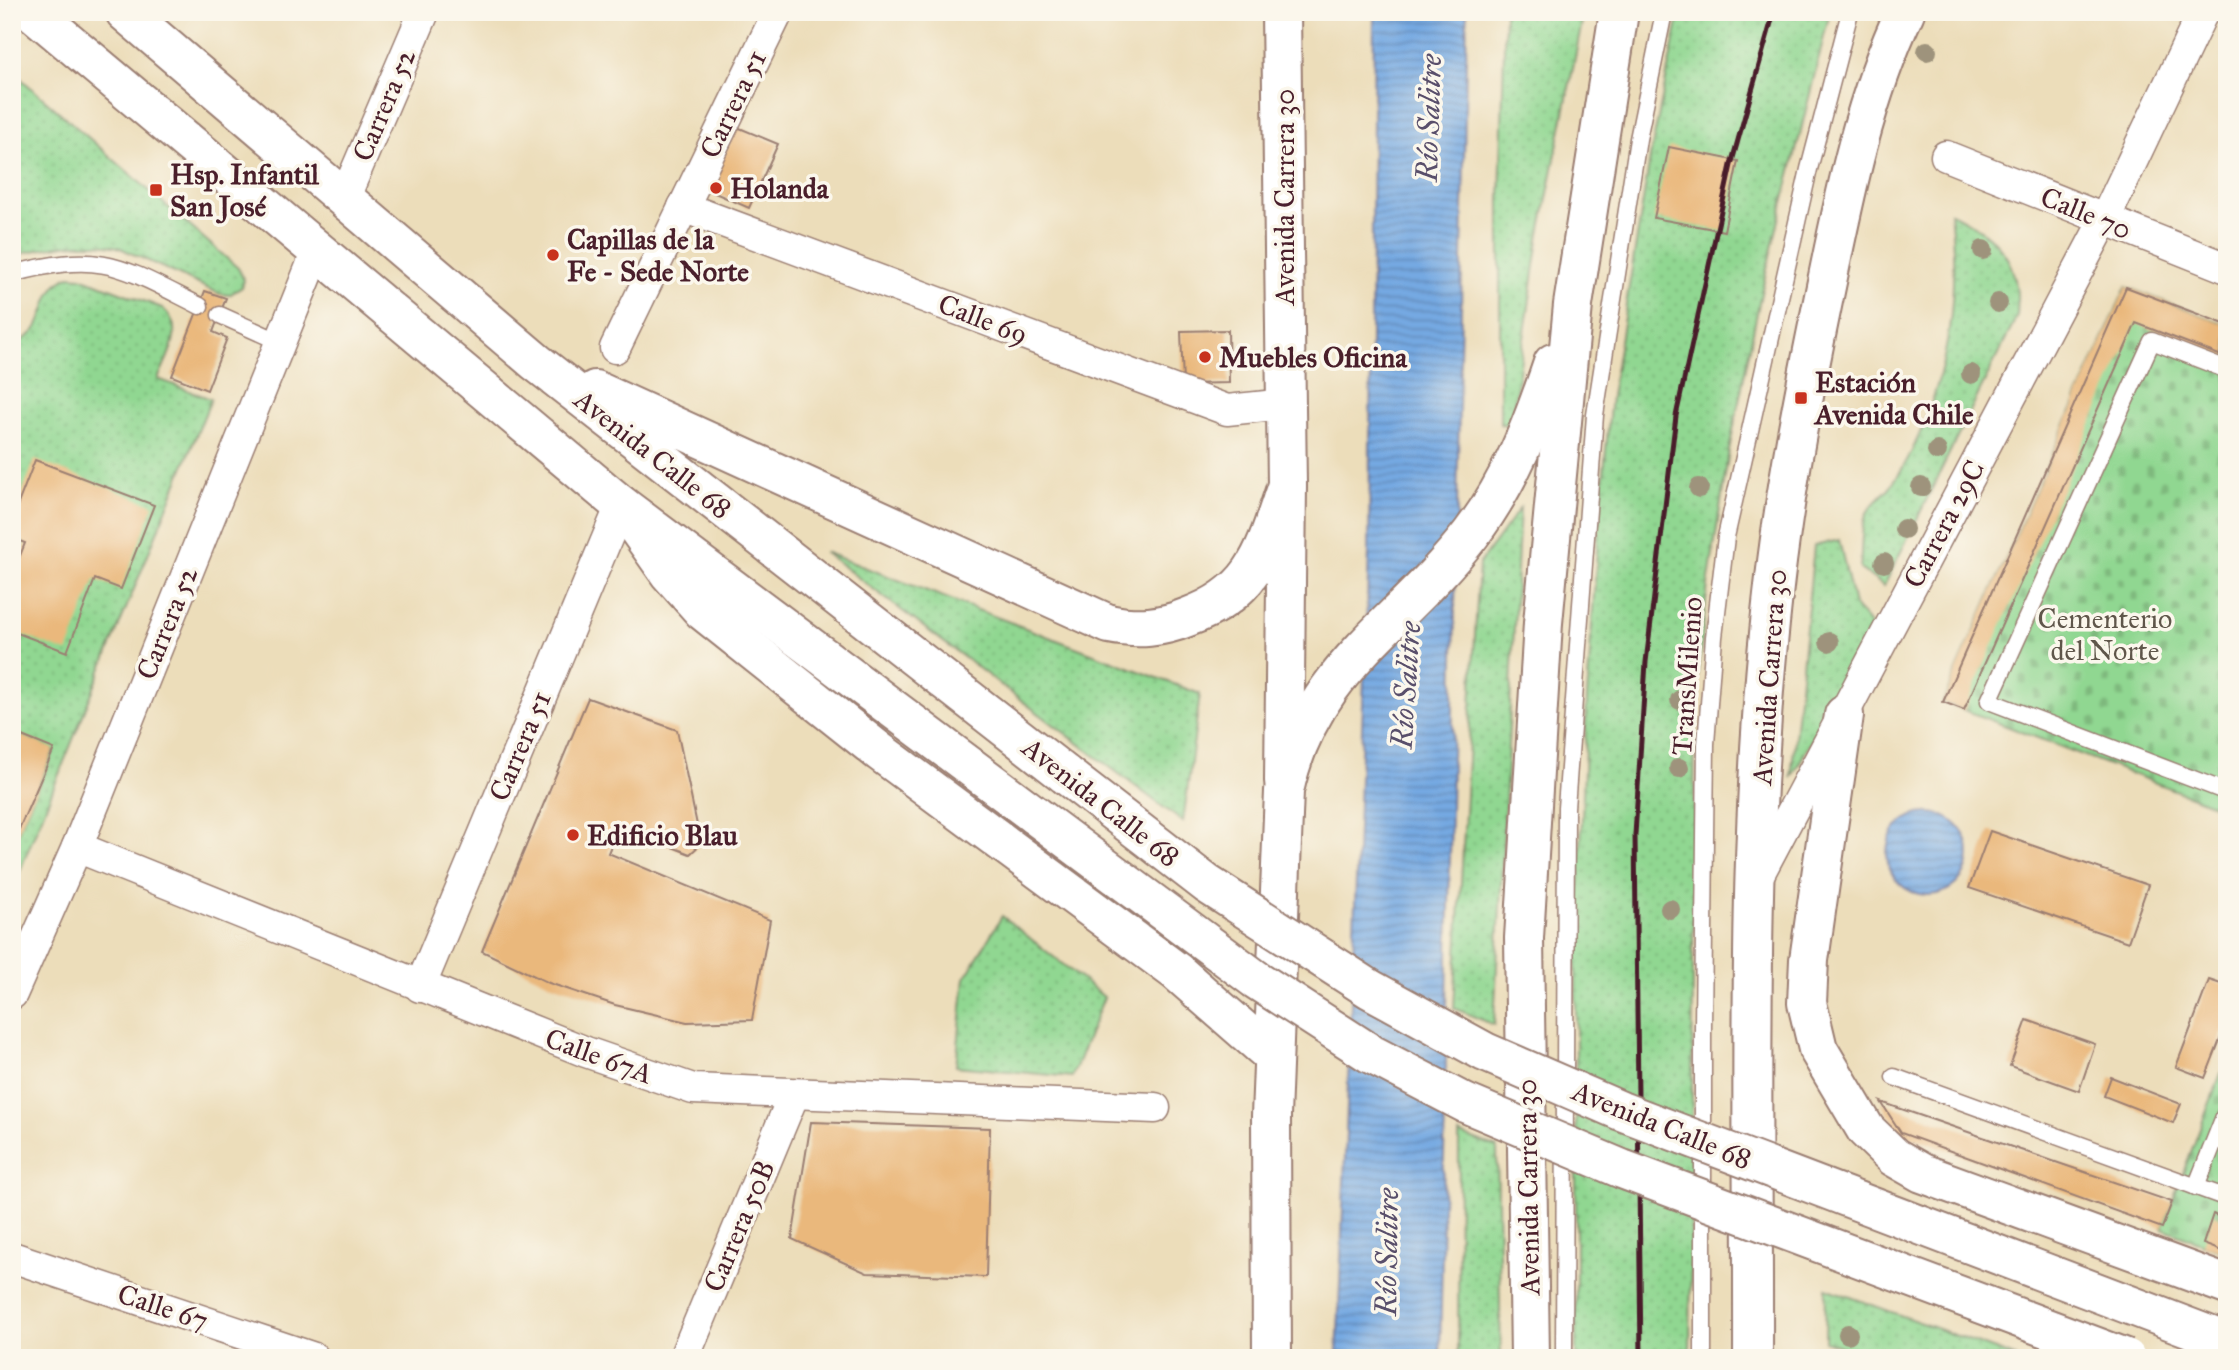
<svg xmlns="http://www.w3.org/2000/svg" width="2239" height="1370" viewBox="0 0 2239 1370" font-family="'IM FELL Great Primer',serif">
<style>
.grass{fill:url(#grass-dots);stroke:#6d7b5e;stroke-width:2}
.cemetery{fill:url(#cemetery-stones);stroke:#6d7b5e;stroke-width:2}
.water{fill:url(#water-rules);stroke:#606486;stroke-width:2}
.building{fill:#eab87c}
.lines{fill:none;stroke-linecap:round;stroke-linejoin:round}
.service-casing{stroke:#9b7e72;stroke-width:19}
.minor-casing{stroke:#9b7e72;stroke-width:33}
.secondary-casing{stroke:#9b7e72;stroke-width:42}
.trunk-casing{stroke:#9b7e72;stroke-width:42}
.service{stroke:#fff;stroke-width:16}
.minor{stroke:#fff;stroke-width:30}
.secondary{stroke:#fff;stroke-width:38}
.trunk{stroke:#fff;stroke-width:38}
.rail{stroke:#4a1f2b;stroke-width:5}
.secondary-bridge-casing{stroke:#9b7e72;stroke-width:42;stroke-linecap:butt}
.secondary-bridge{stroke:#fff;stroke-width:38}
.tree{fill:#9e937c}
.poi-dot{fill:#c8321e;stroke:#fbf7ec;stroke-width:2.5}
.labels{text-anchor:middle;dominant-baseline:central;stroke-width:7;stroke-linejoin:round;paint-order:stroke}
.street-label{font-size:28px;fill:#4a1f2b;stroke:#fbf7ec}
.poi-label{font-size:28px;font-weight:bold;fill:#4a1f2b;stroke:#fbf7ec;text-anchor:start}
.park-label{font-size:28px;fill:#5f564a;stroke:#fbf7ec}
.water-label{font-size:30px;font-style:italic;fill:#594f6b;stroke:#fbf7ec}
</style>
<defs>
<pattern id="grass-dots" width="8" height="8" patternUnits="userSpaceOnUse" patternTransform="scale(1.75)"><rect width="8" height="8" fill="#90d791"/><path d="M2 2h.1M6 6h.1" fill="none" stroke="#7eb87d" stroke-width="1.8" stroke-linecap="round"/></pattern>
<pattern id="cemetery-stones" width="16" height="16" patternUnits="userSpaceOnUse" patternTransform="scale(1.75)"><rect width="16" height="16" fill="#90d791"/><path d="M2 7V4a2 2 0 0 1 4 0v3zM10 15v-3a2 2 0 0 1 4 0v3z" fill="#7eb87d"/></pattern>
<pattern id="water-rules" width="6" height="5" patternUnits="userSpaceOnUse" patternTransform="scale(1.75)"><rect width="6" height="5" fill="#75a9e2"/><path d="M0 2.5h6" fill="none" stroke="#6289b7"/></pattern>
</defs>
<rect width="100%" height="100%" fill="#fbf7ec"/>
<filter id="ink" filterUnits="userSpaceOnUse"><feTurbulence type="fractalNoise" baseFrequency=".0143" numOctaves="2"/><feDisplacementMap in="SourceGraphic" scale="14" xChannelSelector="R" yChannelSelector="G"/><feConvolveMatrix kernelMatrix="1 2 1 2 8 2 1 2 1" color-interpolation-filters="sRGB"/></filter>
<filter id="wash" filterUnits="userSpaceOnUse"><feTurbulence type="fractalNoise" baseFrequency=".00686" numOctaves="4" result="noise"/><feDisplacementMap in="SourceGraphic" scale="28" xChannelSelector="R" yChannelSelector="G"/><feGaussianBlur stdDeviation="1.57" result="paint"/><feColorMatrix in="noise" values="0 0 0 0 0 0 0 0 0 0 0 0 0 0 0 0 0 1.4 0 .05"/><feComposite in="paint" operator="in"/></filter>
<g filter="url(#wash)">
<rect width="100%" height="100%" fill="#ecddba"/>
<g class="grass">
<polygon points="1505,12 1584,12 1539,239 1511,425 1500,424 1500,202"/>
<polygon points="1680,12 1830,12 1761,293 1729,450 1707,592 1695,703 1690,1358 1576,1358 1576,966 1587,697 1598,536 1611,396 1651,152"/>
<path d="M 12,71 L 238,268 L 244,280 L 242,287 L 229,295 L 220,294 L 118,247 C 81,239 49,247 12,256 Z"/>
<path d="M 1950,212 C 1998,237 2021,258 2017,316 L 1884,586 L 1860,569 C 1862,553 1860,525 1868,511 C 1874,502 1883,495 1890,487 C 1898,476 1906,463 1912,451 C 1949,374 1960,296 1950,212 Z"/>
<path d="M 69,276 L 81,277 L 162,308 C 187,327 168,355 158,379 L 211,399 L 12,890 L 12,845 L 54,750 L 12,732 L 12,346 C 20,341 32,336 36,329 C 48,309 45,287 69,276 Z"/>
<polygon points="1520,508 1494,1025 1454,1008 1479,564"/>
<polygon points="1839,540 1854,605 1873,628 1791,778 1814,546"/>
<polygon points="824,552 1200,694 1183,822"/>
<polygon points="1002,916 1104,997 1072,1077 956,1066 965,978"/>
<polygon points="1459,1134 1497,1148 1501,1358 1458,1358"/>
<polygon points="1826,1288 2017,1358 1874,1358 1825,1341"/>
</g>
<g class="cemetery">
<polygon points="2126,287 2227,325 2227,810 1943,702"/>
<polygon points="2227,1058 2227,1253 2162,1228"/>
</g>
<g class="water">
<polygon points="1374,12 1467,12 1440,1358 1337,1358 1369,551"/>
<circle cx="1928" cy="854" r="41"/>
</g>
<g id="blocks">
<g class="building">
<polygon points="737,127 778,144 749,208 708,190"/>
<polygon points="1669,147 1738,161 1724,231 1654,218"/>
<polygon points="2126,287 2227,325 2227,358 2136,323 1964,710 1943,702"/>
<polygon points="205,291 226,298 213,332 227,338 207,390 172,376"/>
<polygon points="1228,330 1229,383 1183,384 1181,331"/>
<polygon points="35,460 154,505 121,589 95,579 67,652 12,631 12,576 25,543 12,538 12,519"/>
<polygon points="588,698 677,730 701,844 690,854 619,826 608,853 770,920 752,1020 687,1022 615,1005 549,983 482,951"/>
<polygon points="12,732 54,749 12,845"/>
<polygon points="1990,831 2148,885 2128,942 1969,888"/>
<polygon points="2209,980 2227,986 2227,1022 2205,1078 2176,1067"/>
<polygon points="2027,1020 2095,1044 2079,1091 2010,1066"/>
<polygon points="2111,1077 2181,1104 2173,1123 2104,1096"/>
<polygon points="1881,1102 2172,1202 2162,1228 1901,1133"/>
<polygon points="811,1122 990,1128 986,1277 867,1273 792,1239"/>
<polygon points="2213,1214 2227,1220 2227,1253 2203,1244"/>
</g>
</g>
</g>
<g filter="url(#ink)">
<use href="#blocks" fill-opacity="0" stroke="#9b7e72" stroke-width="2"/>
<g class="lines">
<defs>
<g id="service">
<path d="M 12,274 C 103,250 120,266 200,306"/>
<polyline points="220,315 280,342"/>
<polyline points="2227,370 2152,341 1989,701 2227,792"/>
<polyline points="1894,1077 2227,1198"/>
<polyline points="2196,1187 2227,1109"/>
<polyline points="1564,1358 1566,808 1595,415 1638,139 1664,12"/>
<polyline points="1703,1358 1703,1027 1706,744 1714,637 1726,537 1809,169 1850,12"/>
</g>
<g id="minor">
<polyline points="1946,156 2227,268"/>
<polyline points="344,199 424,12"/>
<polyline points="683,207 1227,410 1285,404"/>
<polyline points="615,348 778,12"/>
<polyline points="77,847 586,1052 693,1089 1155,1108"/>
<polyline points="1756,880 2104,221 2203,12"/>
<polyline points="420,987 621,505"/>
<polyline points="12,994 77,847 317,251"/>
<polyline points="12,1257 314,1358"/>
<polyline points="684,1358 794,1094"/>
</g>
<g id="secondary">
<polyline points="33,12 621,505 1036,816"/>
<polyline points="125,12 536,362 1066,775"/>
<polyline points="1281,12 1287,485 1284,781"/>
<path d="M 595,390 L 1109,624 C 1138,630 1161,628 1188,617 C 1257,592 1265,549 1287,485"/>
<polyline points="1844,715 1809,960 1807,1003 1818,1049 1866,1130 1894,1157 1922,1173 2227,1285"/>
</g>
<g id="trunk">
<polyline points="621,505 669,573 703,611 880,752 1177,972 1273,1056"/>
<path d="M 1272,1358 L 1271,1116 L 1284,791 C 1311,667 1399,627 1471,534 C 1511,481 1532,425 1553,363"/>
<polyline points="1530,1358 1524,938 1543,623 1573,305 1619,12"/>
<path d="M 1753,1358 C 1754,1099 1744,836 1775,578 C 1786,485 1804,393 1823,301 C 1843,204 1862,103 1905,12"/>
</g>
</defs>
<use href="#service" class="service-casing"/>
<use href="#minor" class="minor-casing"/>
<use href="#secondary" class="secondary-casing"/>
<use href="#trunk" class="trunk-casing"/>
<use href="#service" class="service"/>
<use href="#minor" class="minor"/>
<use href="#secondary" class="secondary"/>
<use href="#trunk" class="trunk"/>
<polyline class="rail" points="1641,1358 1635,835 1646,662 1676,416 1731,165 1774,12"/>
<defs>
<g id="secondary-bridge">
<polyline points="1066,775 1207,884 1370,989 1485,1052 1621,1111 2227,1342"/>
<polyline points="1036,816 1255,979 1371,1054 1465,1103 1622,1169 2126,1358"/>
</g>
</defs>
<use href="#secondary-bridge" class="secondary-bridge-casing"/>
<use href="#secondary-bridge" class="secondary-bridge"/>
</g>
<g class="tree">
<circle cx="1927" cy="51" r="10"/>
<circle cx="1983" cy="250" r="10"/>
<circle cx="1998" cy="303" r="10"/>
<circle cx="1971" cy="374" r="10"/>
<circle cx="1937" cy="451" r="10"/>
<circle cx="1921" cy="487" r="10"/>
<circle cx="1699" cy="488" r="10"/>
<circle cx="1904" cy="529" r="10"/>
<circle cx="1884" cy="563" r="10"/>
<circle cx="1829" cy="642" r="10"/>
<circle cx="1680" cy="700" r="10"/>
<circle cx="1679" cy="768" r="10"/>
<circle cx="1670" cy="909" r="10"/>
<circle cx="1848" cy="1334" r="10"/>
</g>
</g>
<g class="poi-dot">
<circle cx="716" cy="188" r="7"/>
<rect x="149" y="183" width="14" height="14" rx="3.5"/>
<circle cx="553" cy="255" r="7"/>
<circle cx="1205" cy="357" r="7"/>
<rect x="1794" y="391" width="14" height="14" rx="3.5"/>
<circle cx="573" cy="835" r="7"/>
</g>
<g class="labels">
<g class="street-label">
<text transform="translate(733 104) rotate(-64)">Carrera 51</text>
<text transform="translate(384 105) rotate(-67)">Carrera 52</text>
<text transform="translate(1284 197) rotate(-90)">Avenida Carrera 30</text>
<text transform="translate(2086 213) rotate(22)">Calle 70</text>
<text transform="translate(983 319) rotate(21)">Calle 69</text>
<text transform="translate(653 454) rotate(38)">Avenida Calle 68</text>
<text transform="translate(1944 524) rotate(-62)">Carrera 29C</text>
<text transform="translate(167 623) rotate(-68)">Carrera 52</text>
<text transform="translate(1687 676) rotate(-86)">TransMilenio</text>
<text transform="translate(1769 677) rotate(-86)">Avenida Carrera 30</text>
<text transform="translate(520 746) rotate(-67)">Carrera 51</text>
<text transform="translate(1101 802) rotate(38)">Avenida Calle 68</text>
<text transform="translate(599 1056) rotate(20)">Calle 67A</text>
<text transform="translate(1662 1125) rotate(22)">Avenida Calle 68</text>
<text transform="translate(1528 1187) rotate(-91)">Avenida Carrera 30</text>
<text transform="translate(739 1226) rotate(-67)">Carrera 50B</text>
<text transform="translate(163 1307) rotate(18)">Calle 67</text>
</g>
<g class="poi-label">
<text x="170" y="174">Hsp. Infantil<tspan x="170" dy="32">San José</tspan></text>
<text x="730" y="188">Holanda</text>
<text x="567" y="239">Capillas de la<tspan x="567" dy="32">Fe - Sede Norte</tspan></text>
<text x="1219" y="357">Muebles Oficina</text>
<text x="1815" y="382">Estación<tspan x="1815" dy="32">Avenida Chile</tspan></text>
<text x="587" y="835">Edificio Blau</text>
</g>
<g class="park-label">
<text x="2105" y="618">Cementerio<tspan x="2105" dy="32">del Norte</tspan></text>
</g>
<g class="water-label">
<text transform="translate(1429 118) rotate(-88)">Río Salitre</text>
<text transform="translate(1406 685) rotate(-86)">Río Salitre</text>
<text transform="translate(1387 1252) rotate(-89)">Río Salitre</text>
</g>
</g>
<rect width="2239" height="1370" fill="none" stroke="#fbf7ec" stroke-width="42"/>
</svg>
